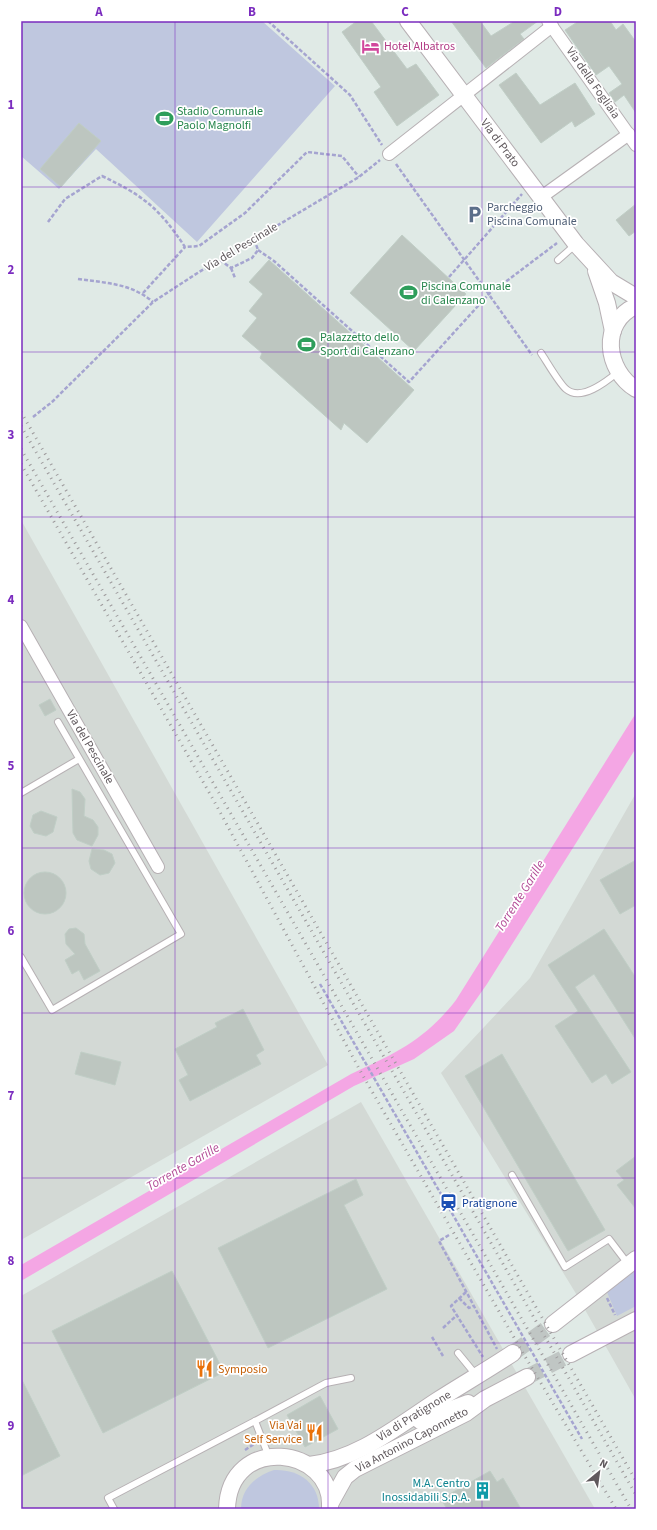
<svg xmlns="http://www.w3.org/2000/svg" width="657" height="1530" viewBox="0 0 657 1530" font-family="'Source Sans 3',sans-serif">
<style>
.industrial{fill:#d3d9d5}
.green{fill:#bfc7df}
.water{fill:#f4a6e4}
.building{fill:#bdc6c0;stroke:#c0cec6}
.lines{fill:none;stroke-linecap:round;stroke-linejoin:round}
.secondary-tunnel{stroke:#c0c6c4;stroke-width:16;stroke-dasharray:16 8;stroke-linecap:butt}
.lane-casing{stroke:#b7b1b4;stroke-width:8}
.street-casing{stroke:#b7b1b4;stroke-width:14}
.secondary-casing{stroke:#b7b0b4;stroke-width:18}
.path{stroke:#a5a4d0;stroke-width:2.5;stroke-dasharray:4 2;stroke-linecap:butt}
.lane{stroke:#fff;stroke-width:6}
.street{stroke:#fff;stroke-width:12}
.secondary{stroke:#fff;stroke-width:16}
.rail{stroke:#9d9a9c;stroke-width:3;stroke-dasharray:1 5;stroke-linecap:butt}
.grid{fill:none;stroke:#7b2cbf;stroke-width:1;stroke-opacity:0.55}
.labels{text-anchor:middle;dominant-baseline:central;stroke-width:3.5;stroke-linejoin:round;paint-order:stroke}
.hotel-label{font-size:12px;fill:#b23c85;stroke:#fff;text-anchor:start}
.street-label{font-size:12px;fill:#60595d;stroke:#fff}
.leisure-label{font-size:12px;fill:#27864d;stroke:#fff;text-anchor:start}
.service-label{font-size:12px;fill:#4e5e75;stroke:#fff;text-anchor:start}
.transit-label{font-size:12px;fill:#164399;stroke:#fff;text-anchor:start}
.food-label{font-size:12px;fill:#c56008;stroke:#fff;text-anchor:start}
.culture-label{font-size:12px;fill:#0d838f;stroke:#fff;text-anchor:end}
.water-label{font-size:13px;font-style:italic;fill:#b34d97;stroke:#fff}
.neatline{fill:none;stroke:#7b2cbf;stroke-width:1.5}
.grid-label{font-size:13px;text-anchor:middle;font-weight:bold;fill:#7b2cbf}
</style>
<rect width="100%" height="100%" fill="#e0eae6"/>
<g class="industrial">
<polygon points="21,520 328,1065 21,1240"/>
<polygon points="636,793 636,1400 575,1292 441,1073 530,978"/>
<polygon points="361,1102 595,1509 21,1509 21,1296"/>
</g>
<g class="green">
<polygon points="21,21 262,21 335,86 197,242 96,149 59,189 21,156"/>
<polygon points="636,1270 636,1306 617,1316 607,1292"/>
<path d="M 274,1470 C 299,1469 319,1483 319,1509 L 241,1509 C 241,1488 256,1476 274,1470 Z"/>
</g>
<path class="water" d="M 636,713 L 636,748 L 487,984 L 454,1031 L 414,1059 L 354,1086 L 21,1281 L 21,1265 L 351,1074 C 396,1053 425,1040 456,1000 Z"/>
<g class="building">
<polygon points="357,21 371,21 407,69 416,64 439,95 397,126 374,92 381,87 342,32"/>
<polygon points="451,21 480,21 491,36 515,21 538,21 520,34 524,39 486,68"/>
<polygon points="579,21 610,21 616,30 623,24 636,42 636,113 624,95 615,102 609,93 622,84 609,66 596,75 565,30"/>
<polygon points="516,73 540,105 575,83 595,114 575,127 572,121 541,143 499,85"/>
<polygon points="79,123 101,141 61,187 40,169"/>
<polygon points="636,204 636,231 629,236 616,220"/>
<polygon points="402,235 466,294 414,351 350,293"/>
<polygon points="269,260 414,390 367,443 344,423 341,430 260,358 262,353 242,336 257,318 249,311 263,294 249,282"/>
<polygon points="50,699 56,710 45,716 39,705"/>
<polygon points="72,789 80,792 85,799 84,816 93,820 98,827 98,835 92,846 77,840 73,833"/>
<polygon points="41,811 57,817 53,832 46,836 34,833 30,826 33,815"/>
<polygon points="92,849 104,850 112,854 115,863 109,873 100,875 91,869 89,861"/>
<polygon points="636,860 636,905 620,914 600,880"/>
<circle cx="45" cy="893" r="21"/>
<polygon points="76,928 84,934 85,944 100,971 84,980 79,970 72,974 65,960 75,954 66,944 65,934 69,929"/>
<polygon points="604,929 636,978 636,1040 594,974 575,987 631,1072 612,1084 606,1074 592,1083 555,1026 578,1011 548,965"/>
<polygon points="243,1009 264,1050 256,1055 261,1064 190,1101 179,1080 188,1075 175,1049 217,1027 215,1023"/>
<polygon points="81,1052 121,1062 115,1085 75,1074"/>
<polygon points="502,1054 605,1230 568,1251 465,1076"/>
<polygon points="636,1156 636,1209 617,1185 624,1180 616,1171"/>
<polygon points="356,1179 363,1195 344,1205 387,1289 268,1348 218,1248"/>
<polygon points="172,1271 224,1372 103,1433 52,1331"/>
<polygon points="21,1378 60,1456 21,1476"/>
<polygon points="320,1396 338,1429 305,1447 287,1415"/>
<polygon points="490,1471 497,1482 503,1478 521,1509 447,1509 441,1499"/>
</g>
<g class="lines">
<g class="secondary-tunnel">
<polyline points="513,1353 553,1324"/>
<polyline points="527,1377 571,1354"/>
</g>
<defs>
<g id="lane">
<polyline points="558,260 575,245"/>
<path d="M 541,353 C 547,362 559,383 566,389 C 581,402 606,382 618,372"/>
<polyline points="21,793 79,759"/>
<polyline points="21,957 52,1010 181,934 58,722"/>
<polyline points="512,1175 565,1267 609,1239 628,1264"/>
<polyline points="458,1353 476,1375"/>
<polyline points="255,1421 326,1383 351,1378"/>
<polyline points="114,1509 108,1498 255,1421 269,1457"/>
</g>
<g id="street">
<polyline points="548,21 636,145"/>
<polyline points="389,154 552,26"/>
<polyline points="540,198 629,134"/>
<polyline points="21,626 158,867"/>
</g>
<g id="secondary">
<polyline points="408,21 576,244 611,282 636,297"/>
<polyline points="596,271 607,303 613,331"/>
<path d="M 636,306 C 599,322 606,371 636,389"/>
<polyline points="553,1324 636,1259"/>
<polyline points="571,1354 636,1320"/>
<polyline points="420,1421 468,1403"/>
<path d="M 309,1465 C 357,1460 398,1426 438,1400 C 463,1384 489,1369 513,1353"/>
<polyline points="330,1504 345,1477 355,1469 466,1413 485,1399 527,1377"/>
<path d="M 227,1509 C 229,1433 334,1446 330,1508"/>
</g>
</defs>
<use href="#lane" class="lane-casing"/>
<use href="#street" class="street-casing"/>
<use href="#secondary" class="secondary-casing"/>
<g class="path">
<polyline points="268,21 350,95 382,145"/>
<polyline points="396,164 532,355"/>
<path d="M 48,222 L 65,199 L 102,176 C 144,196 159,208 185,247 L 199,246 L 245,213 L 307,152 L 342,156 L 359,177"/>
<polyline points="258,250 274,261 409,382 498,284 504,283 557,243"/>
<polyline points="220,260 231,268 252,258 258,250 254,239"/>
<polyline points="231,268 235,278"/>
<polyline points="449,277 522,194"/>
<path d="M 78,279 C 105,283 131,283 153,302"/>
<polyline points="143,293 185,247"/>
<polyline points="33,417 52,402 153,302 199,272 359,177 380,160"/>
<polyline points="320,984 582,1439"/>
<polyline points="449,1235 439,1241 497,1349"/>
<polyline points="466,1292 451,1306 483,1357"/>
<polyline points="459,1298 469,1308 473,1306"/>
<polyline points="607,1298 615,1315"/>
<polyline points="443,1328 457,1315"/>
<polyline points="432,1337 443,1356"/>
<polyline points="245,1450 254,1444"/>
</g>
<use href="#lane" class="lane"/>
<use href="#street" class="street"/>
<use href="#secondary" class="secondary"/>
<g class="rail">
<polyline points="21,412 636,1481"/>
<polyline points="21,426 636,1495"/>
<polyline points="21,449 631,1509"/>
<polyline points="21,464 214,801 362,1074 523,1353 616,1509"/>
</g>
</g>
<path class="grid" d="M 175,21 L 175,1509M 328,21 L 328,1509M 482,21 L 482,1509M 21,187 L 636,187M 21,352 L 636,352M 21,517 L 636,517M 21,682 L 636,682M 21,848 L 636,848M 21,1013 L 636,1013M 21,1178 L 636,1178M 21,1343 L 636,1343"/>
<defs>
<symbol id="hotel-bare" viewBox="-9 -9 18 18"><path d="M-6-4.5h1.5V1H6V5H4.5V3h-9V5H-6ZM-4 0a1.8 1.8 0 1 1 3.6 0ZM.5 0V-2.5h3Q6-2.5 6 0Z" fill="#d1479c" stroke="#fff" stroke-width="2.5" paint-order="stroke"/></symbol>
<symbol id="stadium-bare" viewBox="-9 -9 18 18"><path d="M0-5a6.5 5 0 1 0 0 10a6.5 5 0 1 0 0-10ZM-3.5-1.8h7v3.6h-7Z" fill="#2e9e5b" stroke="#fff" stroke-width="2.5" paint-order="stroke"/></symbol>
<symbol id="parking-bare" viewBox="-9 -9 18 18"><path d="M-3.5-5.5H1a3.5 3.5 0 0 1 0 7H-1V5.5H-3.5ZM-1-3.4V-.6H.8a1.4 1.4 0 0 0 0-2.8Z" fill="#5c6f8a" stroke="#fff" stroke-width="2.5" paint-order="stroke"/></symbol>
<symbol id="station-bare" viewBox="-9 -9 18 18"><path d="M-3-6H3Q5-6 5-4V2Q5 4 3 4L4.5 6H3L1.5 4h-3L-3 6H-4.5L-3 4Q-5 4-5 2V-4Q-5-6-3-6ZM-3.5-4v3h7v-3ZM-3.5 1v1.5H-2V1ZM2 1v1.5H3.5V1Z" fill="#1a4fb4" stroke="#fff" stroke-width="2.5" paint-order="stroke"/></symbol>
<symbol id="restaurant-bare" viewBox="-9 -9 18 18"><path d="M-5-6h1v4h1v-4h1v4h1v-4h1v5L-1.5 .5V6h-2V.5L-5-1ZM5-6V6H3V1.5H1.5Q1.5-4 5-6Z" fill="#e8710a" stroke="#fff" stroke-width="2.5" paint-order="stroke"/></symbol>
<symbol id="building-bare" viewBox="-9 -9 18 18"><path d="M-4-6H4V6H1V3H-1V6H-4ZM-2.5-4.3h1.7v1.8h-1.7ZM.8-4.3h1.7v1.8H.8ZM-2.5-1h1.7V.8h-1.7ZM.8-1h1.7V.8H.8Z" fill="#0f9aa8" stroke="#fff" stroke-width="2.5" paint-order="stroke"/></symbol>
</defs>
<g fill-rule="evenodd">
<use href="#hotel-bare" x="358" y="34" width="25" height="25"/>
<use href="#stadium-bare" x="152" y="106" width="25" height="25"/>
<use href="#parking-bare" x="462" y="202" width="25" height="25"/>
<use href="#stadium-bare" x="396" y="280" width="25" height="25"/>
<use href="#stadium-bare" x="294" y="332" width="25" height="25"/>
<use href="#station-bare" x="436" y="1190" width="25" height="25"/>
<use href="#restaurant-bare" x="192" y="1356" width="25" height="25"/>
<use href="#restaurant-bare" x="302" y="1420" width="25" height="25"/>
<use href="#building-bare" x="470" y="1478" width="25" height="25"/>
</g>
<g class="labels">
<g class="hotel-label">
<text x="384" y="46">Hotel Albatros</text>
</g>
<g class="street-label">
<text transform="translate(593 83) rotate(55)">Via della Fogliaia</text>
<text transform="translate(500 143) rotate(53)">Via di Prato</text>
<text transform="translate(241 247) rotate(-31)">Via del Pescinale</text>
<text transform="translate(90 747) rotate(60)">Via del Pescinale</text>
<text transform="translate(414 1416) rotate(-32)">Via di Pratignone</text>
<text transform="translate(412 1440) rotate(-28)">Via Antonino Caponnetto</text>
</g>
<g class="leisure-label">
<text x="177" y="111">Stadio Comunale<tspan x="177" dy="14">Paolo Magnolfi</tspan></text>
<text x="421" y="286">Piscina Comunale<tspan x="421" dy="14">di Calenzano</tspan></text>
<text x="320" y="337">Palazzetto dello<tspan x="320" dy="14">Sport di Calenzano</tspan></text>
</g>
<g class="service-label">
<text x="487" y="207">Parcheggio<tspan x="487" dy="14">Piscina Comunale</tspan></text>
</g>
<g class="transit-label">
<text x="462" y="1203">Pratignone</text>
</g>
<g class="food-label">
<text x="218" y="1369">Symposio</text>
<text x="302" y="1425" text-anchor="end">Via Vai<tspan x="302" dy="14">Self Service</tspan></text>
</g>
<g class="culture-label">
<text x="470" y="1483">M.A. Centro<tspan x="470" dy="14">Inossidabili S.p.A.</tspan></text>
</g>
<g class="water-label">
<text transform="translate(520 896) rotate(-58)">Torrente Garille</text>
<text transform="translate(183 1167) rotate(-30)">Torrente Garille</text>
</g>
</g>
<rect width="657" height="1530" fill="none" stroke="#ffffff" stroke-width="44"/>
<g transform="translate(599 1472) rotate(29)" stroke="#ffffff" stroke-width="3" paint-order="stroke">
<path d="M0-3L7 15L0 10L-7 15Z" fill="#60595d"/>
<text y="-6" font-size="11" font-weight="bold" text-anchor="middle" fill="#60595d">N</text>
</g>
<rect x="22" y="22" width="613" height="1486" class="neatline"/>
<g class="grid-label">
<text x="99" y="16">A</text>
<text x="252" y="16">B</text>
<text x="405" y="16">C</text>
<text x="558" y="16">D</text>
<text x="11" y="109">1</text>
<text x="11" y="274">2</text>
<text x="11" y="439">3</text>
<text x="11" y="604">4</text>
<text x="11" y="770">5</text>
<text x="11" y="935">6</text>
<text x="11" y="1100">7</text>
<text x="11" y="1265">8</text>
<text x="11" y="1430">9</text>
</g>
</svg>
